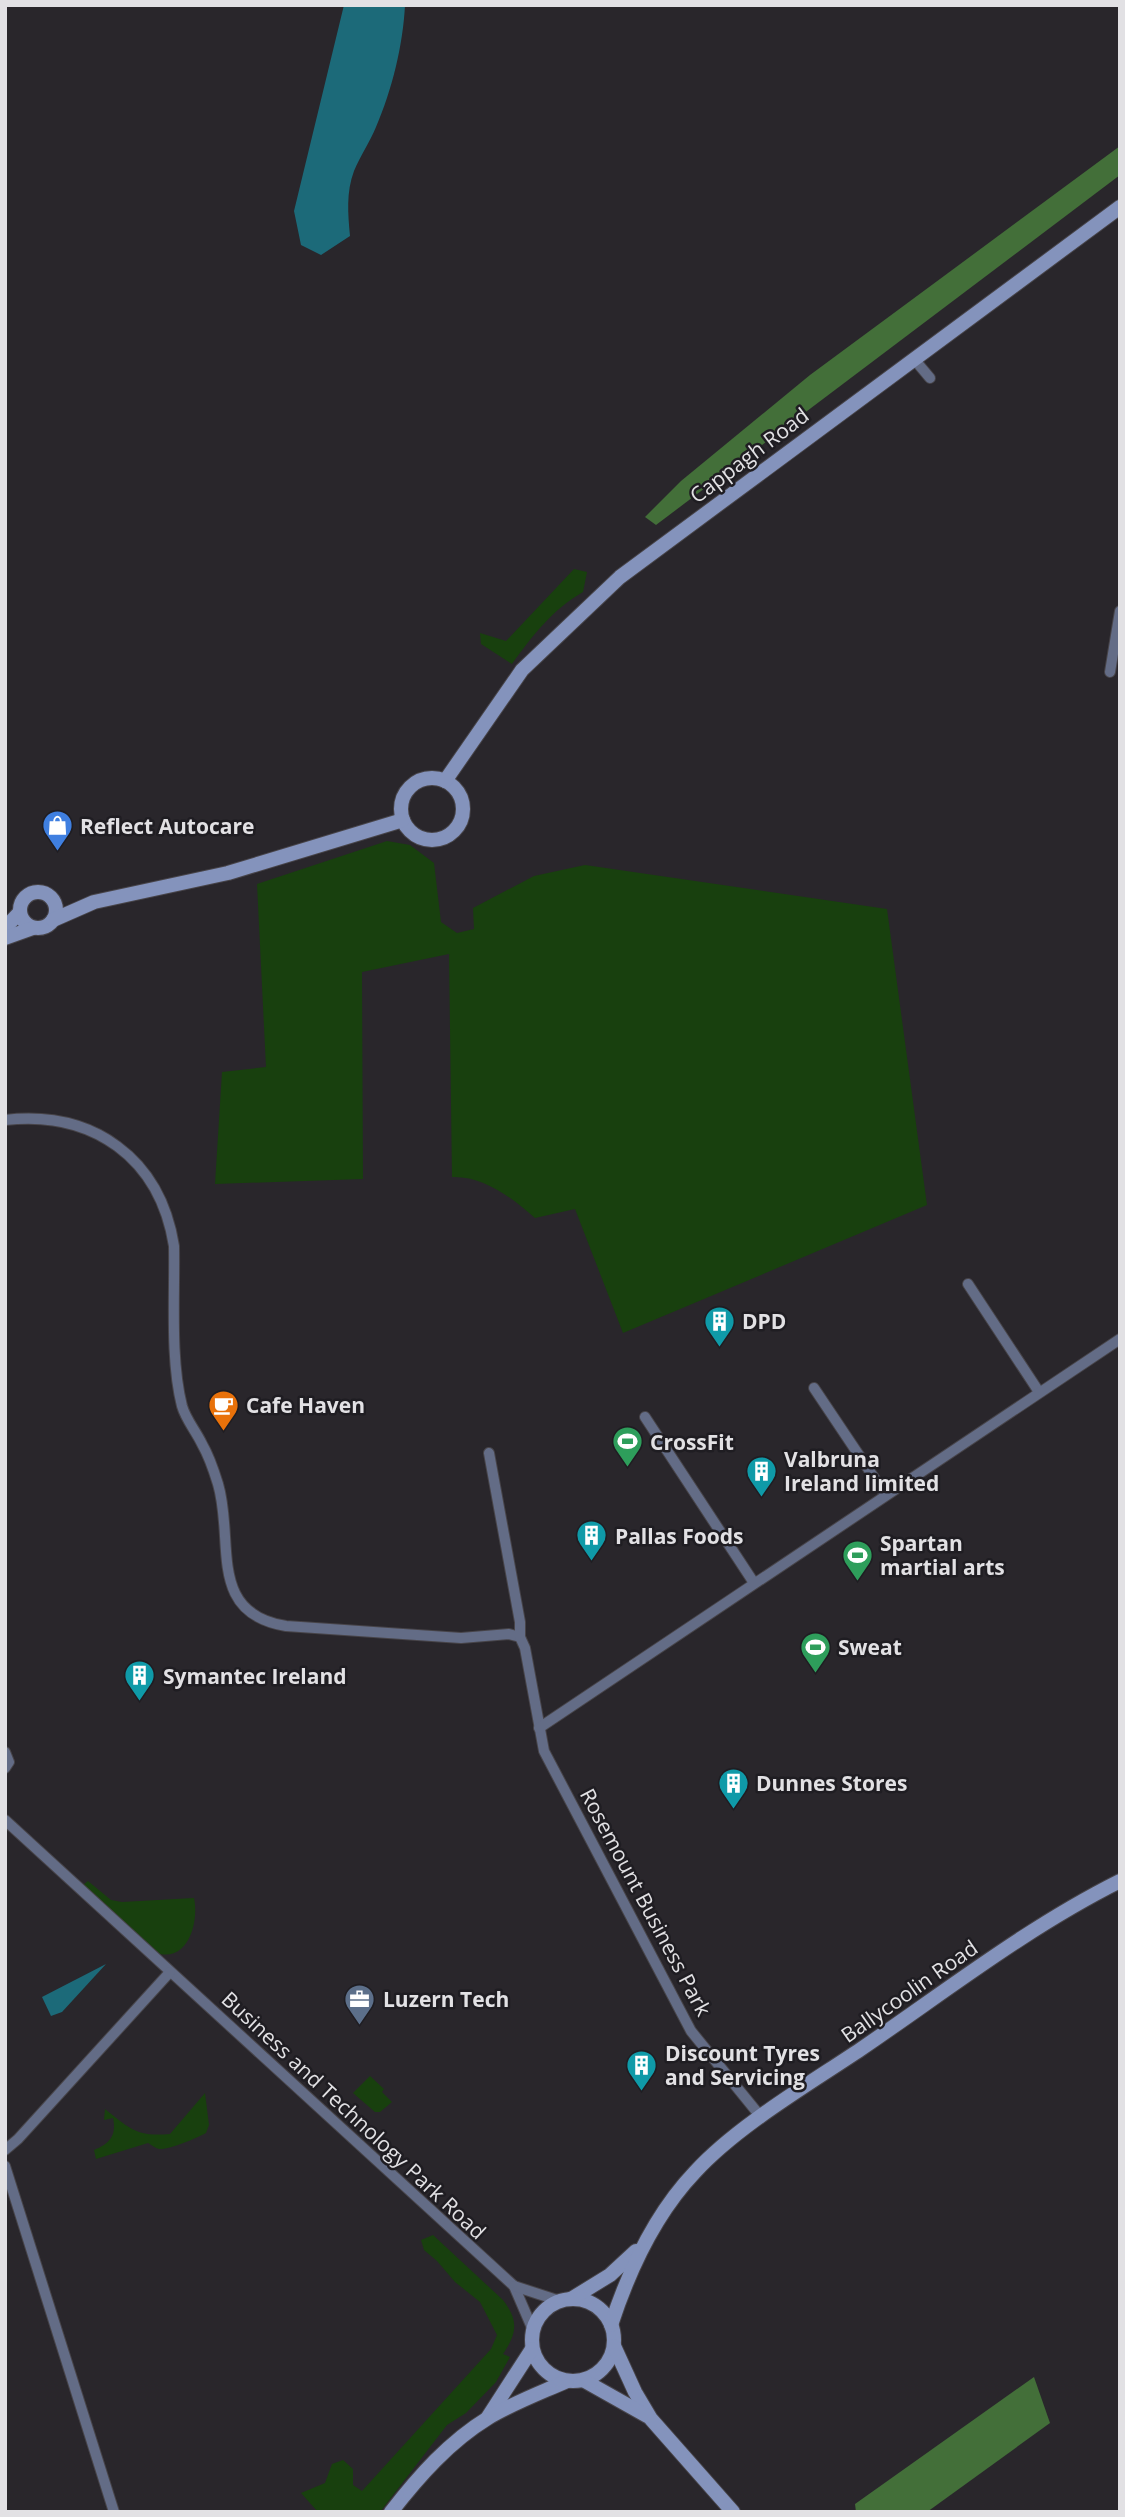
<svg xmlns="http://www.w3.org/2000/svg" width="1125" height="2517" viewBox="0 0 1125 2517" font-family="'Open Sans',sans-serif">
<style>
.green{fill:#18400e}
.forest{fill:#436f39}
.water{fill:#1c6a79}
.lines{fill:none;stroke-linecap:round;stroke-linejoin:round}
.street-casing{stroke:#474449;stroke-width:12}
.secondary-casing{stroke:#474449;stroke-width:16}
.street{stroke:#636c86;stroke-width:10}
.secondary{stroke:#8493bc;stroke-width:14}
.labels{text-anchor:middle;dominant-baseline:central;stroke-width:5;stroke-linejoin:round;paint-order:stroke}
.street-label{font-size:21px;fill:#e2e1e4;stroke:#1f1d22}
.poi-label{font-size:21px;font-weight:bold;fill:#e2e1e4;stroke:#1f1d22;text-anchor:start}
</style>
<rect width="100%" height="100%" fill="#29262b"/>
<g class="green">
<path d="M 574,569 L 587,572 L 583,592 C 552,610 533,635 512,664 L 481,644 L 480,633 L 506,641 Z"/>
<path d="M 387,841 L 410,845 L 434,863 L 441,922 L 457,933 L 474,929 L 473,908 L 534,876 L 585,865 L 887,909 L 927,1205 L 623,1333 L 575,1209 L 535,1218 C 512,1198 484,1176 452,1177 L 449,954 L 362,972 L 363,1179 L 215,1184 L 222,1072 L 266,1067 L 257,884 Z"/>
<path d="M 88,1881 L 111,1900 L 122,1902 L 194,1898 C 199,1921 189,1960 160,1954 L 83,1885 Z"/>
<polygon points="370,2076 384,2089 382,2092 392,2102 380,2112 375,2112 353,2093"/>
<path d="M 205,2093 L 209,2125 L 206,2133 C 197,2138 169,2150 159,2149 C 155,2148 152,2145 148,2143 L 96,2159 L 94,2150 C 109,2144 117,2136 113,2118 L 104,2120 L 105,2109 C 130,2129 137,2137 170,2134 Z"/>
<path d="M 433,2235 L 503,2300 C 519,2321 517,2333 503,2354 L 510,2357 L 496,2382 L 466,2413 L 447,2425 L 380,2512 L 318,2512 L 301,2493 L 325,2483 L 332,2464 L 343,2460 L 353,2469 L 353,2485 L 362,2491 L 491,2349 L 497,2335 L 480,2302 L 455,2282 L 437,2261 L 424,2250 L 421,2240 Z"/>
</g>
<g class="forest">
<polygon points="1120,146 1120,175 656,525 645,517 681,481 810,375"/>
<polygon points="1034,2377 1050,2423 927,2512 856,2512 855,2504"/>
</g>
<g class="water">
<path d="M 344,5 L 405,5 C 403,45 392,90 376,127 C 370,142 360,156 354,171 C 346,192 348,214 350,236 L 321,255 L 301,245 L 294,211 Z"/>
<polygon points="106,1964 62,2012 51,2016 42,1997"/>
</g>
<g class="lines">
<defs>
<g id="street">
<polyline points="914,359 930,378"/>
<polyline points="1110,672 1120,611"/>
<path d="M 5,1120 C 93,1110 160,1158 174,1246 C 175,1296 170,1359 182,1406 C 186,1420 196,1431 202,1444 C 209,1456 214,1471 218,1484 C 235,1541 206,1613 286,1626 L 461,1638 L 509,1634 L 520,1637"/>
<polyline points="968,1284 1039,1392"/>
<polyline points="814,1388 885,1494"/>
<polyline points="645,1417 754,1583"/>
<polyline points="489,1453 520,1622 520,1637 525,1648 544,1751 691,2031 761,2117"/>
<polyline points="539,1728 1120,1339"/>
<polyline points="5,1752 9,1762 5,1768"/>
<polyline points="5,1820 514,2286 533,2330"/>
<polyline points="5,2150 18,2139 170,1972"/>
<polyline points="5,2166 114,2512"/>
<polyline points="514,2286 560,2301"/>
</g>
<g id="secondary">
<circle cx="432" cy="809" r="31"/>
<polyline points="445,781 522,670 620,577 1120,207"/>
<circle cx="38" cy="910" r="18"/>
<polyline points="53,920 94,902 228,873 403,820"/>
<polyline points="5,928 20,912"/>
<polyline points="5,938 33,928"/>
<circle cx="573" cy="2340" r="41"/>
<polyline points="571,2299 610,2275 636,2251"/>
<path d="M 611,2325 C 629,2270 655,2214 695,2172 C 737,2126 809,2084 861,2049 C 946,1991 1028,1927 1120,1881"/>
<polyline points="614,2346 635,2392 651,2419 733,2512"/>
<polyline points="583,2380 647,2416"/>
<polyline points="488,2417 532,2349"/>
<path d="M 391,2512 C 419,2476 449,2442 488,2418 C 513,2403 540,2393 567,2381"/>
</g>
</defs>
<use href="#street" class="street-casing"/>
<use href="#secondary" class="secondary-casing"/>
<use href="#street" class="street"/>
<use href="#secondary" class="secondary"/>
</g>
<defs>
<symbol id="shop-pin" viewBox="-11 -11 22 30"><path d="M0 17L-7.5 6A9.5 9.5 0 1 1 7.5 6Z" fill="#3f7fe0" stroke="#1f1d22"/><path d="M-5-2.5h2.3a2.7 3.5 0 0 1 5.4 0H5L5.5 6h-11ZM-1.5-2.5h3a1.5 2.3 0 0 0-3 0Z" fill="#fff"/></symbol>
<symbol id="building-pin" viewBox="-11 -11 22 30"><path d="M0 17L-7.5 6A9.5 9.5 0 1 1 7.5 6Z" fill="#0f9aa8" stroke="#1f1d22"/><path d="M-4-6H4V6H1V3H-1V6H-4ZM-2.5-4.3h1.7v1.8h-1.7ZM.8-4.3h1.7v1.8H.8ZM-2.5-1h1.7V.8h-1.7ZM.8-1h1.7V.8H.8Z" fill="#fff"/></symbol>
<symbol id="cafe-pin" viewBox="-11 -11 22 30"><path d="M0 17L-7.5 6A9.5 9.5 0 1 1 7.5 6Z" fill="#e8710a" stroke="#1f1d22"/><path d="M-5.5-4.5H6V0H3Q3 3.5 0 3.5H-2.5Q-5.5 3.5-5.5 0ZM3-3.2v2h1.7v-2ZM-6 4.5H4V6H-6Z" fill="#fff"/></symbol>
<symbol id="stadium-pin" viewBox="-11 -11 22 30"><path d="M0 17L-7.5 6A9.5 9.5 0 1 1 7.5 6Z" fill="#2e9e5b" stroke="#1f1d22"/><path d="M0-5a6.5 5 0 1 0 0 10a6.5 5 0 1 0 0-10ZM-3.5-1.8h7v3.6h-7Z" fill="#fff"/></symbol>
<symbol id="office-pin" viewBox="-11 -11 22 30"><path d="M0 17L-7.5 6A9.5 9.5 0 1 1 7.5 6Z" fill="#5c6f8a" stroke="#1f1d22"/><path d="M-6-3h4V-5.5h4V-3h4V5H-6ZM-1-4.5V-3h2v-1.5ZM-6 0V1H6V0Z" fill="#fff"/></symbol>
</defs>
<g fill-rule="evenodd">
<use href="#shop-pin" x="40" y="808" width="35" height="47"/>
<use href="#building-pin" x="702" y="1304" width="35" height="47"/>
<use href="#cafe-pin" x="206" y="1388" width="35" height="47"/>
<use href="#stadium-pin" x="610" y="1424" width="35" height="47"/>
<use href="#building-pin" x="744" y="1454" width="35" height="47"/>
<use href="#building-pin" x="574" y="1518" width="35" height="47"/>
<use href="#stadium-pin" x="840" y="1538" width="35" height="47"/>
<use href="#stadium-pin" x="798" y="1630" width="35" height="47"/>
<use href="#building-pin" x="122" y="1658" width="35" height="47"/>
<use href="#building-pin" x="716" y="1766" width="35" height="47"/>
<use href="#office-pin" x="342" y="1982" width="35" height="47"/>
<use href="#building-pin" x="624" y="2048" width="35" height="47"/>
</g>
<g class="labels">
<g class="street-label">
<text transform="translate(749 455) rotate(-37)">Cappagh Road</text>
<text transform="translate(646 1902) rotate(62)">Rosemount Business Park</text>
<text transform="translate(909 1991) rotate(-35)">Ballycoolin Road</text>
<text transform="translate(354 2115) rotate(43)">Business and Technology Park Road</text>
</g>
<g class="poi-label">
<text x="80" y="826">Reflect Autocare</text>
<text x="742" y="1321">DPD</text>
<text x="246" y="1405">Cafe Haven</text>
<text x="650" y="1442">CrossFit</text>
<text x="784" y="1459">Valbruna<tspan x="784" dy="24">Ireland limited</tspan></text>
<text x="615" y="1536">Pallas Foods</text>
<text x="880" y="1543">Spartan<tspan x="880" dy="24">martial arts</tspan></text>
<text x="838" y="1647">Sweat</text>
<text x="163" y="1676">Symantec Ireland</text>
<text x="756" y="1783">Dunnes Stores</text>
<text x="383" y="1999">Luzern Tech</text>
<text x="665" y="2053">Discount Tyres<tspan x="665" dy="24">and Servicing</tspan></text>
</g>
</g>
<rect width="1125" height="2517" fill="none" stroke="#e2e1e4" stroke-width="14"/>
</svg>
